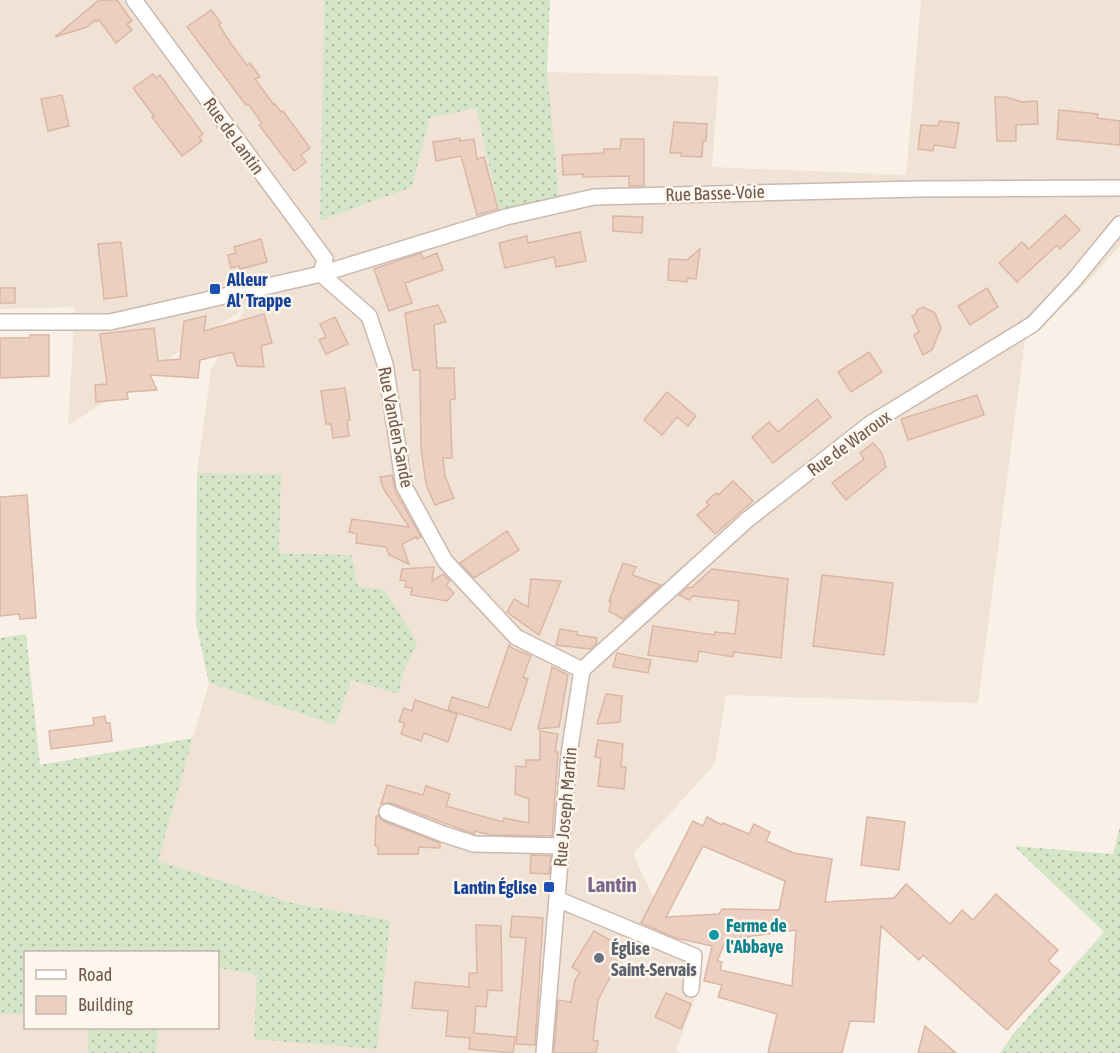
<svg xmlns="http://www.w3.org/2000/svg" width="1120" height="1053" viewBox="0 0 1120 1053" font-family="'Asap Condensed',sans-serif">
<style>
.residential{fill:#f0e3d6}
.grass{fill:url(#grass-dots)}
.building{fill:#ebd0c2;stroke:#dcb6a4;stroke-width:1.5;fill-rule:evenodd}
.lines{fill:none;stroke-linecap:round;stroke-linejoin:round}
.minor-casing{stroke:#cab9ae;stroke-width:18}
.minor{stroke:#fff;stroke-width:15}
.transit-dot{fill:#1a4fb4;stroke:#fdf6ed;stroke-width:2}
.culture-dot{fill:#0f9aa8;stroke:#fdf6ed;stroke-width:2}
.worship-dot{fill:#6b7280;stroke:#fdf6ed;stroke-width:2}
.labels{text-anchor:middle;dominant-baseline:central;stroke-width:5;stroke-linejoin:round;paint-order:stroke}
.street-label{font-size:18px;fill:#70594f;stroke:#fdf6ed}
.transit-label{font-size:18px;font-weight:bold;fill:#164399;stroke:#fdf6ed;text-anchor:start}
.culture-label{font-size:18px;font-weight:bold;fill:#0d838f;stroke:#fdf6ed;text-anchor:start}
.worship-label{font-size:18px;font-weight:bold;fill:#5b616d;stroke:#fdf6ed;text-anchor:start}
.quarter-label{font-size:21px;font-weight:bold;fill:#7d668c;stroke:#fdf6ed}
</style>
<defs>
<pattern id="grass-dots" width="8" height="8" patternUnits="userSpaceOnUse" patternTransform="scale(1.5)"><rect width="8" height="8" fill="#d5e5c7"/><path d="M2 2h.1M6 6h.1" fill="none" stroke="#b1bda4" stroke-width="1.8" stroke-linecap="round"/></pattern>
</defs>
<rect width="100%" height="100%" fill="#f9f1e7"/>
<g class="residential">
<polygon points="0,0 324,0 320,221 412,187 430,118 476,108 499,210 559,197 546,72 719,76 712,167 906,175 921,0 1120,0 1120,246 1080,290 1025,340 978,703 726,695 715,764 633,854 684,962 695,998 676,1051 681,1053 156,1053 159,1028 218,1028 218,968 258,975 390,920 292,903 157,861 209,683 334,725 352,680 398,694 404,670 358,587 352,555 279,553 281,474 197,473 211,369 245,308 68,426 75,307 0,309"/>
<polygon points="0,1014 25,1014 26,1028 88,1028 88,1053 0,1053"/>
</g>
<g class="grass">
<polygon points="324,0 550,0 547,72 559,196 499,210 476,108 430,118 412,187 320,221"/>
<polygon points="197,473 281,474 279,553 352,555 358,587 385,590 417,642 404,670 398,694 352,680 335,725 209,683 196,624"/>
<polygon points="26,634 40,765 193,738 158,861 292,903 390,920 377,1049 254,1039 257,975 218,968 218,952 26,952 25,1014 0,1014 0,638"/>
<polygon points="1120,826 1120,1053 1000,1053 1013,1034 1104,932 1014,846 1113,854"/>
<polygon points="88,1028 159,1028 156,1053 88,1053"/>
</g>
<g class="building">
<polygon points="99,0 117,0 132,21 127,24 132,30 116,43 99,20 96,22 95,20 87,27 55,37"/>
<polygon points="211,10 221,23 219,25 229,41 247,65 250,63 260,77 255,79 274,105 275,104 281,112 283,111 310,148 301,155 306,162 294,171 259,125 262,123 248,104 246,105 187,27"/>
<polygon points="153,74 156,78 160,75 203,134 199,137 202,141 182,156 152,117 154,116 133,88"/>
<polygon points="62,95 69,126 48,131 41,99"/>
<polygon points="995,97 1006,97 1022,102 1037,101 1038,124 1016,125 1016,141 997,141"/>
<polygon points="1059,110 1098,114 1097,118 1120,121 1120,145 1057,139"/>
<polygon points="939,121 959,123 955,148 934,145 933,151 918,149 921,125 938,126"/>
<polygon points="674,122 707,124 706,141 703,141 702,157 681,156 681,153 670,153"/>
<polygon points="460,138 460,141 474,139 477,159 484,157 498,209 477,215 461,156 436,161 433,142"/>
<polygon points="621,139 644,139 644,186 629,186 629,176 583,177 583,174 563,175 562,155 604,153 604,149 620,149"/>
<polygon points="1065,215 1080,230 1060,249 1057,245 1017,282 999,263 1022,242 1029,249"/>
<polygon points="613,216 643,217 642,233 613,231"/>
<polygon points="580,232 586,261 556,267 554,257 505,268 499,243 527,236 528,243"/>
<polygon points="261,239 267,262 240,269 239,266 231,268 228,255 236,253 234,247"/>
<polygon points="121,242 127,296 104,299 98,244"/>
<polygon points="700,249 696,279 688,278 687,282 668,280 669,259 687,260"/>
<polygon points="421,253 423,259 437,253 443,270 405,283 412,303 389,311 374,269"/>
<rect x="0" y="288" width="15" height="15"/>
<polygon points="987,288 998,307 970,325 958,306"/>
<polygon points="438,305 446,322 434,325 437,368 454,368 455,399 450,400 452,458 443,458 445,476 454,498 435,505 426,484 421,448 420,370 413,370 405,313"/>
<polygon points="923,307 935,313 941,328 932,350 923,355 914,335 919,332 912,316 916,314 917,310"/>
<polygon points="264,314 272,343 261,346 264,367 237,366 233,352 200,360 198,378 150,375 157,390 127,392 128,399 96,402 95,385 107,384 100,334 154,328 158,361 180,359 184,321 206,316 204,331"/>
<polygon points="335,317 348,344 326,354 319,340 326,337 320,324"/>
<polygon points="30,335 49,335 49,376 0,378 0,338 30,338"/>
<polygon points="869,352 882,372 851,392 838,372"/>
<polygon points="345,388 350,420 347,421 349,436 333,438 331,424 326,424 321,391"/>
<polygon points="667,392 696,416 688,426 677,417 662,435 644,420"/>
<polygon points="977,395 984,415 908,440 901,419"/>
<polygon points="817,399 831,417 773,463 752,437 769,422 778,432"/>
<polygon points="873,443 882,453 886,467 846,500 832,483 864,459 860,453"/>
<polygon points="392,475 395,491 421,537 417,539 416,537 402,544 409,564 389,555 386,547 356,543 357,534 349,532 352,519 409,527 383,488 380,477"/>
<polygon points="733,481 753,501 715,534 697,515 709,505 706,502 716,493 718,495"/>
<polygon points="27,495 36,618 20,619 19,614 0,616 0,497"/>
<polygon points="507,531 519,550 474,578 460,563"/>
<polygon points="623,563 636,567 632,575 661,585 623,619 609,611 611,602 609,601"/>
<polygon points="434,567 432,581 443,574 450,581 446,585 454,593 447,601 411,595 412,588 405,587 406,581 400,580 402,569"/>
<polygon points="712,569 788,579 781,658 734,652 733,657 699,651 697,662 648,655 653,626 714,635 715,632 735,634 739,601 693,596 689,600 679,595 688,587 691,588"/>
<polygon points="822,575 893,583 884,655 813,646"/>
<polygon points="531,579 561,581 539,635 507,612 514,599 528,607"/>
<polygon points="560,629 577,632 577,635 597,638 596,644 590,649 556,645"/>
<polygon points="509,645 514,649 531,656 523,677 528,679 511,730 448,710 452,697 488,708"/>
<polygon points="617,653 651,660 648,673 613,667"/>
<polygon points="552,667 568,675 559,727 538,729"/>
<polygon points="606,694 622,696 620,722 597,724"/>
<polygon points="415,700 457,714 448,742 424,733 421,741 401,734 405,723 399,722 404,708 412,711"/>
<polygon points="105,716 106,723 110,723 112,741 51,749 49,731 94,725 93,718"/>
<polygon points="540,731 558,734 555,752 558,752 552,836 491,835 475,831 474,834 391,803 381,804 387,785 423,795 426,786 450,794 446,806 503,822 504,818 529,823 529,799 515,794 516,766 526,767 526,760 540,760"/>
<polygon points="598,740 623,744 621,767 626,767 624,789 598,786 601,758 595,757"/>
<polygon points="378,815 383,821 440,843 440,848 419,847 418,854 378,854 378,846 375,846 376,817"/>
<path d="M 707,817 L 722,825 L 723,823 L 749,834 L 754,824 L 770,832 L 766,841 L 794,853 L 832,859 L 825,902 L 894,898 L 906,884 L 950,924 L 962,910 L 973,920 L 996,894 L 1058,950 L 1048,961 L 1060,971 L 1007,1030 L 923,955 L 919,960 L 881,926 L 874,1022 L 850,1021 L 842,1053 L 768,1053 L 777,1014 L 718,997 L 722,985 L 704,981 L 712,946 L 676,938 L 641,923 L 693,821 L 703,826 ZM 703,846 L 785,881 L 779,910 L 722,909 L 719,914 L 666,917 ZM 796,930 L 792,986 L 720,970 L 722,962 L 717,961 L 726,940 Z"/>
<polygon points="867,817 905,822 899,870 861,865"/>
<polygon points="531,855 551,856 549,874 530,873"/>
<polygon points="512,916 543,918 535,1045 516,1044 526,938 510,937"/>
<polygon points="476,925 501,926 502,991 488,990 486,1007 476,1006 474,1033 515,1037 513,1053 469,1049 470,1038 446,1036 448,1011 412,1008 415,982 469,987 469,973 477,973"/>
<polygon points="594,931 626,949 617,965 612,964 611,969 614,970 598,1000 593,1040 598,1041 596,1053 554,1053 558,1000 571,1002 575,980 580,972 572,967"/>
<polygon points="666,993 691,1004 681,1029 655,1017"/>
<polygon points="925,1026 956,1053 918,1053"/>
</g>
<g class="lines">
<defs>
<g id="minor">
<polyline points="134,0 325,259 321,274"/>
<polyline points="321,274 369,316 385,364 404,486 445,561 516,637 582,670"/>
<polyline points="0,322 110,322 321,274 506,217 594,197 917,189 1120,188"/>
<polyline points="582,670 747,520 870,424 1033,324 1074,280 1120,224"/>
<polyline points="387,812 443,834 474,844 561,846"/>
<polyline points="557,899 694,956 691,989"/>
<polyline points="544,1053 569,754 582,670"/>
</g>
</defs>
<use href="#minor" class="minor-casing"/>
<use href="#minor" class="minor"/>
</g>
<g class="transit-dot">
<rect x="209" y="283" width="12" height="12" rx="3"/>
<rect x="543" y="881" width="12" height="12" rx="3"/>
</g>
<circle class="culture-dot" cx="714" cy="935" r="6"/>
<circle class="worship-dot" cx="599" cy="958" r="6"/>
<g class="labels">
<g class="street-label">
<text transform="translate(234 136) rotate(54)">Rue de Lantin</text>
<text transform="translate(715 193) rotate(-2)">Rue Basse-Voie</text>
<text transform="translate(396 427) rotate(79)">Rue Vanden Sande</text>
<text transform="translate(849 443) rotate(-36)">Rue de Waroux</text>
<text transform="translate(565 807) rotate(-85)">Rue Joseph Martin</text>
</g>
<g class="transit-label">
<text x="227" y="279">Alleur<tspan x="227" dy="21">Al' Trappe</tspan></text>
<text x="537" y="887" text-anchor="end">Lantin Église</text>
</g>
<g class="culture-label">
<text x="726" y="925">Ferme de<tspan x="726" dy="21">l'Abbaye</tspan></text>
</g>
<g class="worship-label">
<text x="611" y="948">Église<tspan x="611" dy="21">Saint-Servais</tspan></text>
</g>
<g class="quarter-label">
<text x="612" y="884">Lantin</text>
</g>
</g>
<rect x="24" y="951" width="195" height="78" fill="#fdf6ed" stroke="#c5b7ae" stroke-width="1.5"/>
<rect x="36" y="970" width="30" height="9" fill="#ffffff" stroke="#c5b7ae" stroke-width="1.5"/>
<text x="78" y="981" font-size="18" fill="#70594f">Road</text>
<rect x="36" y="996" width="30" height="18" fill="#ebd0c2" stroke="#c5b7ae" stroke-width="1.5"/>
<text x="78" y="1011" font-size="18" fill="#70594f">Building</text>
</svg>
